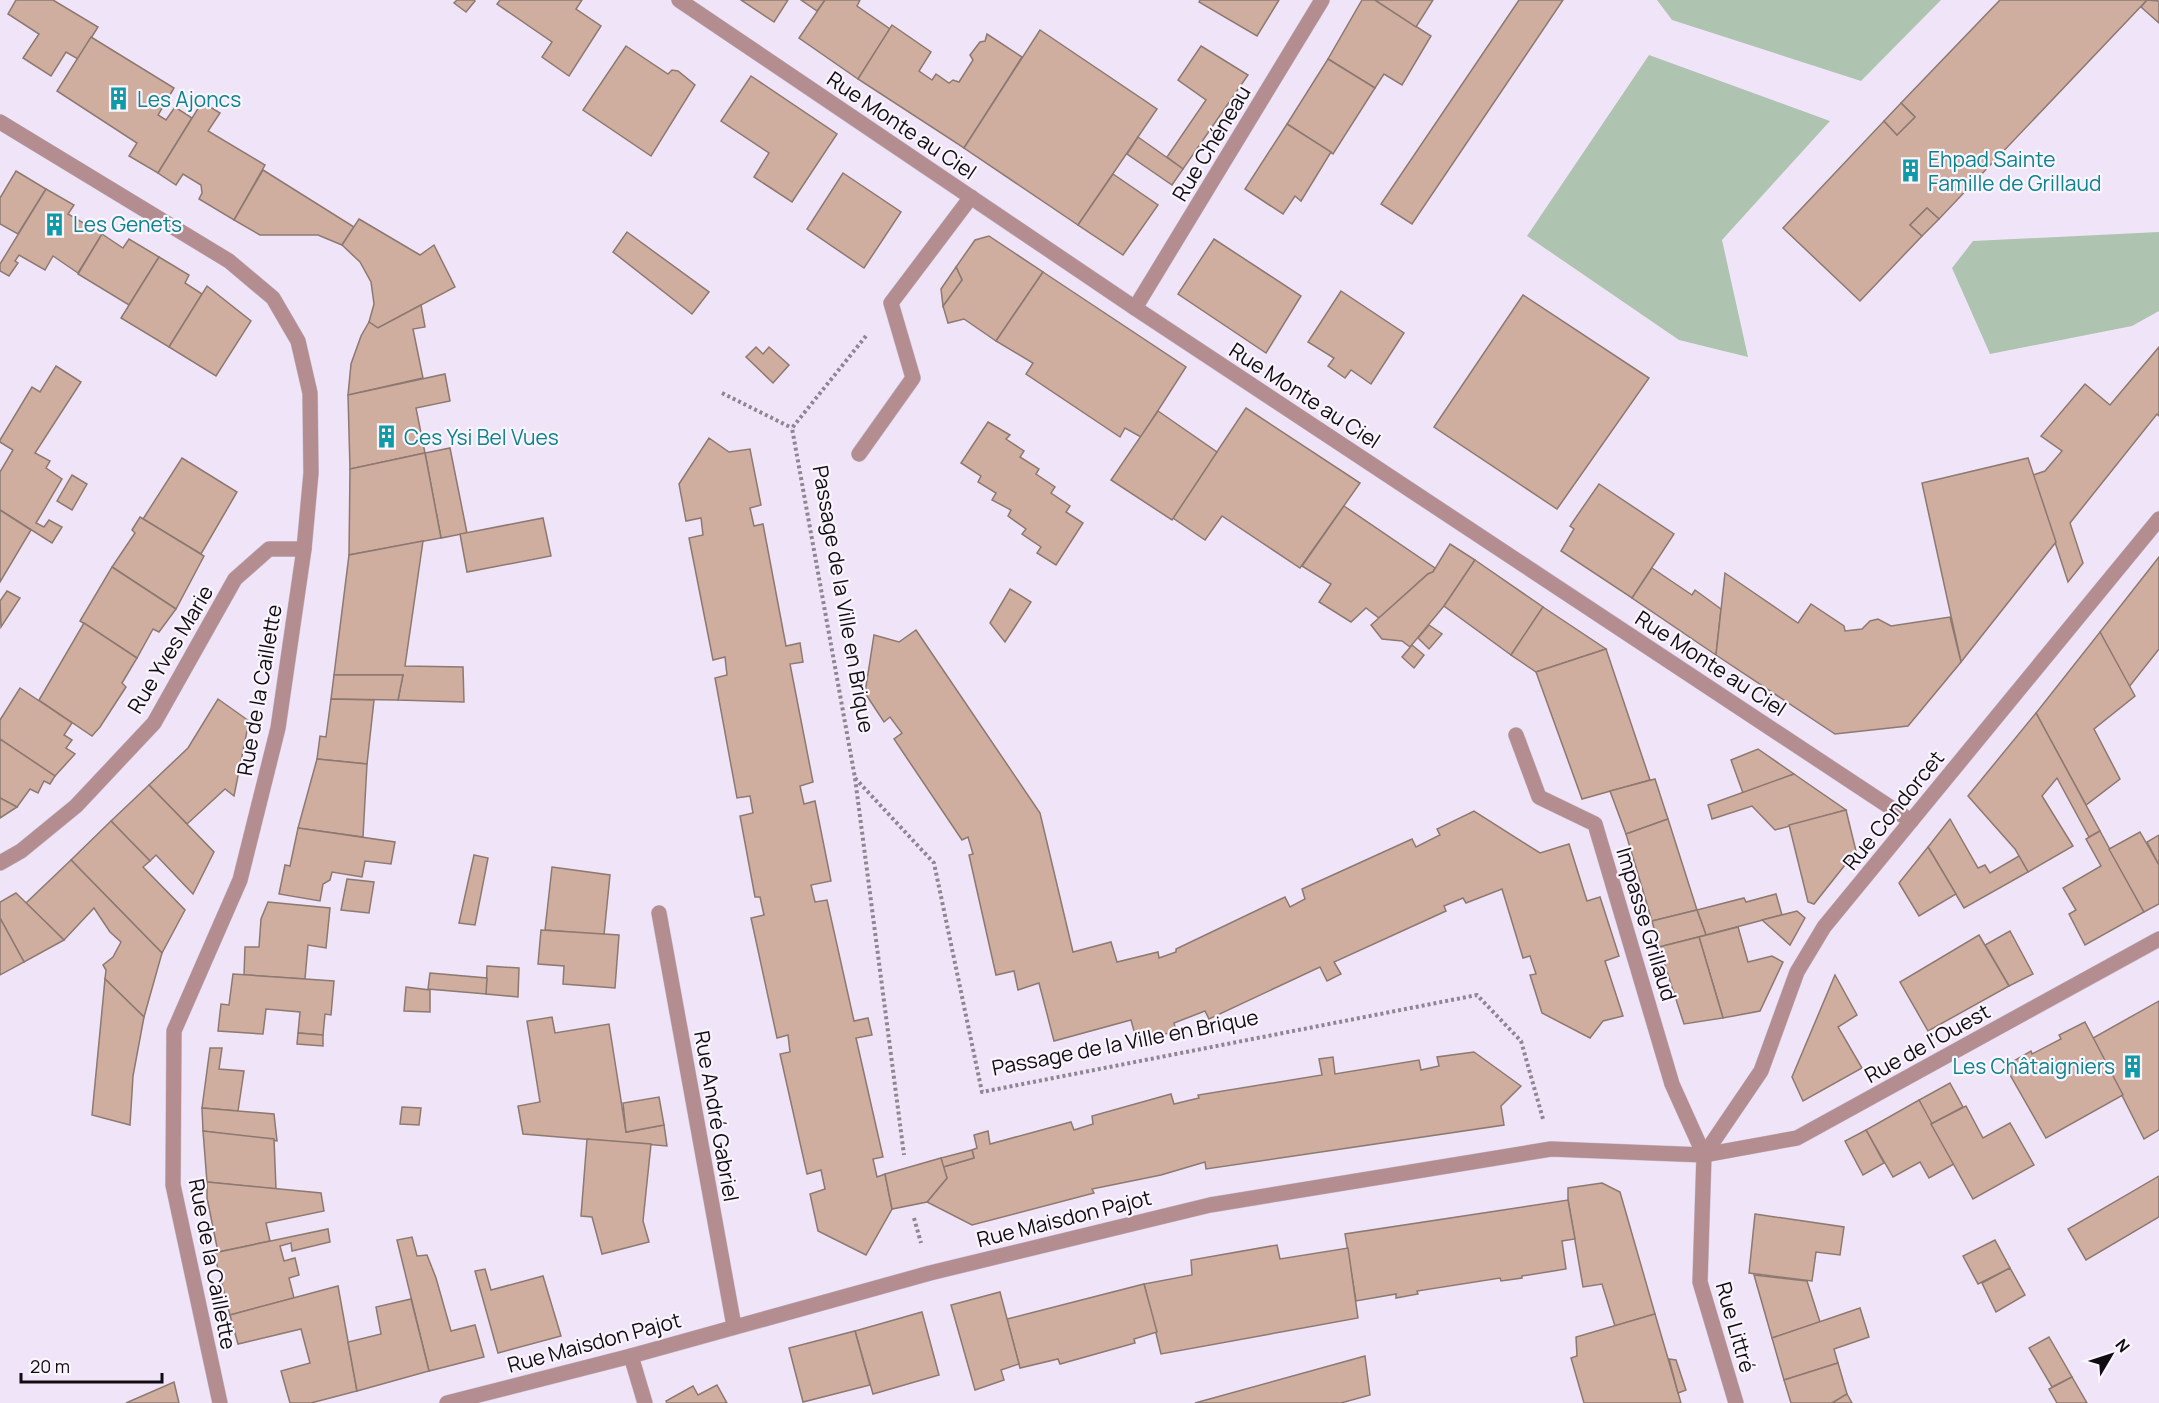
<svg xmlns="http://www.w3.org/2000/svg" width="2159" height="1403" viewBox="0 0 2159 1403" font-family="Manrope,sans-serif">
<style>
.green{fill:#afc4b0}
.building{fill:#cfad9f;stroke:#8d7971;stroke-width:1.5}
.lines{fill:none;stroke-linecap:round;stroke-linejoin:round}
.lane-casing{stroke:#ccc2d3;stroke-width:16}
.street-casing{stroke:#ccc2d3;stroke-width:16}
.path{stroke:#8e8693;stroke-width:4;stroke-dasharray:3 3;stroke-linecap:butt}
.lane{stroke:#b38d90;stroke-width:15}
.street{stroke:#b38d90;stroke-width:15}
.labels{text-anchor:middle;dominant-baseline:central;stroke-width:4.5;stroke-linejoin:round;paint-order:stroke}
.culture-label{font-size:21px;fill:#0d838f;stroke:#faf5fd;text-anchor:start}
.street-label{font-size:21px;fill:#100c12;stroke:#faf5fd}
</style>
<rect width="100%" height="100%" fill="#f0e5f8"/>
<g class="green">
<polygon points="1657,0 1941,0 1861,81 1672,20"/>
<polygon points="1649,55 1830,121 1722,240 1748,357 1679,340 1527,236"/>
<polygon points="2159,232 2159,311 2132,326 1990,354 1952,268 1973,241"/>
</g>
<g class="building">
<polygon points="16,0 53,0 98,27 78,59 66,52 51,76 23,58 39,34 8,14"/>
<polygon points="457,0 474,0 475,1 466,12 454,3"/>
<polygon points="500,0 582,0 576,9 601,26 569,76 542,57 552,42 497,4"/>
<polygon points="741,0 788,0 774,22"/>
<polygon points="801,0 825,0 817,11"/>
<polygon points="825,0 860,0 857,6 890,29 858,79 799,38"/>
<polygon points="1200,0 1279,0 1257,36 1199,2"/>
<polygon points="1362,0 1375,0 1431,36 1402,85 1384,74 1375,88 1328,59"/>
<polygon points="1375,0 1433,0 1416,27"/>
<polygon points="1519,0 1563,0 1412,224 1381,204"/>
<polygon points="2000,0 2147,0 1939,219 1927,208 1910,225 1922,236 1860,301 1783,228 1884,121 1897,135 1915,117 1901,103"/>
<polygon points="2147,0 2159,1 2159,23 2141,7"/>
<polygon points="892,25 931,52 919,71 932,80 936,74 949,83 953,80 959,82 973,60 970,55 980,42 985,41 987,34 1022,57 964,148 858,79"/>
<polygon points="1040,30 1157,109 1078,225 964,148"/>
<polygon points="91,37 174,88 158,115 166,120 175,107 192,118 158,173 129,156 137,143 57,91"/>
<polygon points="626,46 668,74 672,70 678,71 695,85 651,156 583,110"/>
<polygon points="1201,46 1248,75 1183,169 1167,157 1206,100 1178,80"/>
<polygon points="1328,59 1375,88 1333,154 1287,124"/>
<polygon points="751,76 837,134 792,202 754,177 769,153 721,121"/>
<polygon points="202,102 220,113 208,131 265,165 234,220 199,199 202,193 201,185 183,174 176,185 158,173"/>
<polygon points="1901,103 1915,117 1897,135 1884,121"/>
<polygon points="1287,124 1331,152 1301,201 1295,196 1283,214 1245,189"/>
<polygon points="1138,137 1183,169 1172,185 1127,154"/>
<polygon points="263,170 354,227 342,245 318,235 260,235 234,220"/>
<polygon points="16,171 46,189 18,234 0,224 0,198"/>
<polygon points="843,173 901,212 864,268 807,229"/>
<polygon points="1113,174 1158,205 1123,255 1078,225"/>
<polygon points="46,189 74,205 68,214 102,234 78,273 53,256 45,270 19,255 15,261 18,263 9,276 0,271 0,264"/>
<polygon points="1927,208 1939,219 1922,236 1910,225"/>
<polygon points="359,219 420,255 434,245 455,287 378,328 369,322 374,304 371,282 360,262 342,245"/>
<polygon points="627,232 709,292 692,314 613,252"/>
<polygon points="102,234 123,248 129,239 159,257 129,305 78,274"/>
<polygon points="989,236 1043,272 996,341 964,319 948,323 943,306 962,280 956,267 975,240"/>
<polygon points="1214,239 1301,296 1266,353 1178,294"/>
<polygon points="159,257 189,275 185,283 202,294 169,347 121,318"/>
<polygon points="956,267 962,280 943,306 941,289"/>
<polygon points="1043,272 1186,367 1141,437 1125,428 1120,437 1026,374 1033,363 996,341"/>
<polygon points="207,286 251,321 216,376 169,347"/>
<polygon points="1341,291 1404,333 1371,384 1351,370 1345,378 1328,366 1334,358 1308,342"/>
<polygon points="1523,295 1649,378 1557,509 1434,427"/>
<polygon points="421,305 425,327 413,329 423,378 348,395 351,364 361,336 369,322 378,328"/>
<polygon points="756,347 763,354 769,347 789,365 773,383 746,357"/>
<polygon points="2159,347 2159,416 2157,414 2070,523 2083,563 2068,582 2033,475 2045,471 2062,451 2041,436 2085,384 2110,405"/>
<polygon points="56,366 81,382 35,453 50,461 46,468 62,479 36,523 44,527 49,520 62,527 52,543 0,510 0,472 13,450 0,442 0,440 32,387 40,392"/>
<polygon points="445,374 450,401 416,408 425,453 350,469 348,395"/>
<polygon points="1246,408 1360,483 1300,568 1222,516 1205,540 1173,518"/>
<polygon points="1158,411 1217,452 1172,520 1111,480"/>
<polygon points="988,422 1010,435 1006,439 1024,451 1020,457 1039,469 1036,474 1055,487 1051,493 1070,506 1066,512 1083,523 1056,565 1037,553 1041,547 1022,534 1026,529 1008,516 1011,510 992,500 996,493 978,482 981,476 961,463"/>
<polygon points="709,438 729,452 750,449 761,505 750,508 754,526 763,524 786,646 800,643 803,662 790,664 813,782 800,786 804,804 815,801 831,881 811,885 815,902 827,900 854,1021 868,1018 872,1035 856,1038 883,1157 873,1159 877,1177 885,1174 892,1209 866,1255 818,1231 810,1194 825,1189 821,1170 807,1174 780,1054 790,1052 788,1035 777,1038 751,918 764,915 760,897 755,897 740,816 753,813 750,796 737,798 715,678 727,675 725,657 713,660 689,538 703,535 701,518 686,521 679,484"/>
<polygon points="450,448 467,533 441,538 425,453"/>
<polygon points="425,453 441,538 349,555 350,469"/>
<polygon points="182,458 237,492 201,554 143,519"/>
<polygon points="2028,458 2056,542 1961,662 1922,483"/>
<polygon points="72,475 87,484 72,510 57,501"/>
<polygon points="1599,484 1674,534 1632,598 1561,551 1574,529 1570,526"/>
<polygon points="1344,506 1435,568 1433,572 1428,574 1379,618 1366,608 1351,622 1319,602 1331,584 1302,566"/>
<polygon points="0,510 31,530 0,582"/>
<polygon points="140,517 204,556 176,609 112,567 135,533 132,530"/>
<polygon points="543,518 551,556 467,572 460,534"/>
<polygon points="423,541 405,666 463,667 464,702 398,700 403,675 334,675 349,555"/>
<polygon points="1450,544 1475,560 1444,606 1410,647 1402,641 1382,639 1371,625 1428,574 1433,572"/>
<polygon points="2159,557 2159,649 2129,687 2100,632"/>
<polygon points="1475,560 1543,607 1511,655 1444,606"/>
<polygon points="112,567 176,609 159,632 153,629 137,658 80,621"/>
<polygon points="1652,568 1692,595 1695,590 1721,609 1716,655 1632,598"/>
<polygon points="1725,573 1798,623 1811,604 1844,626 1845,631 1862,629 1870,621 1878,619 1891,626 1950,617 1961,662 1908,726 1835,734 1716,655"/>
<polygon points="1010,589 1031,602 1005,642 990,623"/>
<polygon points="7,591 20,598 1,627 0,601"/>
<polygon points="1543,607 1606,649 1536,672 1511,655"/>
<polygon points="84,623 137,658 122,683 126,687 100,727 92,736 39,700"/>
<polygon points="1429,625 1442,634 1429,649 1418,638"/>
<polygon points="916,630 1040,813 1073,952 1111,942 1117,962 1158,952 1159,958 1176,952 1176,949 1285,897 1290,907 1305,899 1302,889 1412,839 1416,847 1440,835 1437,829 1474,811 1540,853 1569,844 1587,901 1600,897 1619,956 1605,961 1623,1016 1603,1021 1590,1038 1542,1013 1530,975 1536,974 1530,956 1523,958 1502,889 1466,903 1463,898 1444,906 1446,911 1334,962 1341,974 1327,981 1320,967 1209,1019 1205,1011 1174,1023 1176,1031 1137,1042 1131,1020 1054,1041 1039,983 1018,990 1014,971 996,975 969,855 973,854 968,837 962,840 894,739 902,733 890,717 884,722 865,693 874,635 899,642"/>
<polygon points="2100,632 2135,696 2094,729 2120,779 2086,805 2036,713"/>
<polygon points="1412,645 1424,655 1414,668 1402,657"/>
<polygon points="1606,649 1650,780 1582,799 1536,672"/>
<polygon points="334,675 403,675 398,700 331,699"/>
<polygon points="20,688 72,723 64,735 72,740 66,748 75,754 55,776 0,739 0,720"/>
<polygon points="218,699 249,721 234,796 225,789 187,824 149,785 188,748"/>
<polygon points="331,699 374,700 367,764 317,759 320,736 326,737"/>
<polygon points="2036,713 2100,831 2089,837 2057,778 2042,796 2073,846 2028,872 2015,849 1968,796"/>
<polygon points="0,739 55,776 50,784 44,781 38,793 30,789 17,807 0,798"/>
<polygon points="1758,749 1794,774 1743,793 1731,760"/>
<polygon points="317,759 367,764 363,837 298,828"/>
<polygon points="1794,774 1846,810 1775,830 1752,806 1712,819 1708,805"/>
<polygon points="1655,779 1668,819 1626,834 1610,791"/>
<polygon points="149,785 214,852 193,894 156,855 150,861 111,821"/>
<polygon points="0,798 17,807 0,818"/>
<polygon points="1846,810 1856,851 1814,904 1808,902 1789,825"/>
<polygon points="1668,819 1697,910 1652,921 1626,834"/>
<polygon points="1950,819 1978,868 1985,865 1990,873 2019,856 2028,872 1964,908 1928,847"/>
<polygon points="111,821 150,861 143,867 185,910 162,953 71,860"/>
<polygon points="298,828 395,842 391,864 365,861 362,877 332,872 330,880 323,884 320,901 279,894 285,865 290,866"/>
<polygon points="2100,831 2144,912 2085,945 2069,914 2076,910 2063,888 2101,866 2086,839"/>
<polygon points="2140,832 2159,865 2159,904 2144,912 2109,849"/>
<polygon points="2159,835 2159,865 2147,842"/>
<polygon points="1928,847 1956,894 1919,916 1899,883"/>
<polygon points="474,855 488,858 475,925 459,923"/>
<polygon points="71,860 162,953 144,1017 105,979 106,970 103,965 113,957 121,942 110,932 94,908 64,940 26,903"/>
<polygon points="552,867 610,875 604,935 545,930"/>
<polygon points="347,879 374,882 369,913 341,910"/>
<polygon points="16,893 64,940 24,962 0,918 0,902"/>
<polygon points="1776,894 1782,915 1706,935 1697,910 1744,898 1746,902"/>
<polygon points="268,902 330,908 326,948 308,945 305,979 244,975 245,947 259,947 261,919"/>
<polygon points="1697,910 1706,935 1659,947 1652,921"/>
<polygon points="1797,911 1805,918 1790,945 1762,920"/>
<polygon points="0,918 24,962 0,975"/>
<polygon points="1738,927 1748,962 1772,956 1783,962 1760,1011 1723,1018 1699,937"/>
<polygon points="541,930 619,935 615,988 563,984 564,966 538,964"/>
<polygon points="2010,931 2033,974 2009,986 1985,945"/>
<polygon points="1979,935 2009,986 1928,1031 1900,982"/>
<polygon points="1699,937 1723,1018 1684,1024 1659,947"/>
<polygon points="487,966 519,968 518,997 486,994"/>
<polygon points="430,973 487,978 486,994 428,989"/>
<polygon points="233,974 334,981 331,1015 325,1014 323,1035 298,1033 300,1012 266,1009 263,1034 218,1031 221,1004 229,1005"/>
<polygon points="1835,975 1857,1015 1838,1027 1862,1068 1803,1101 1792,1077"/>
<polygon points="105,979 144,1017 133,1076 130,1125 92,1115"/>
<polygon points="406,987 430,990 430,1012 404,1011"/>
<polygon points="2159,1001 2159,1130 2144,1139 2093,1038"/>
<polygon points="552,1017 555,1033 609,1024 626,1132 664,1125 667,1146 523,1134 518,1106 540,1102 527,1021"/>
<polygon points="2085,1022 2123,1095 2046,1138 2005,1066 2031,1051 2032,1054 2061,1039 2059,1035"/>
<polygon points="298,1033 323,1035 323,1046 297,1044"/>
<polygon points="210,1048 222,1048 219,1069 244,1071 238,1111 202,1108"/>
<polygon points="1474,1052 1521,1086 1501,1106 1504,1125 1206,1169 1205,1162 1161,1175 1092,1189 1094,1193 972,1225 927,1202 947,1178 943,1167 974,1158 972,1150 977,1148 974,1135 988,1131 990,1144 1071,1122 1074,1130 1093,1124 1092,1116 1171,1094 1174,1104 1199,1098 1198,1095 1322,1075 1319,1059 1333,1057 1335,1074 1419,1060 1421,1070 1439,1066 1437,1057"/>
<polygon points="1950,1083 1963,1107 1931,1124 1919,1100"/>
<polygon points="659,1097 664,1125 626,1132 623,1103"/>
<polygon points="1919,1100 1954,1164 1929,1178 1920,1162 1893,1177 1866,1130"/>
<polygon points="1966,1106 1983,1138 2010,1123 2034,1165 1973,1199 1931,1124"/>
<polygon points="402,1107 421,1108 419,1125 400,1124"/>
<polygon points="202,1108 274,1114 277,1141 203,1131"/>
<polygon points="1866,1130 1884,1163 1863,1175 1845,1141"/>
<polygon points="203,1131 274,1139 276,1189 207,1182"/>
<polygon points="587,1139 651,1144 643,1221 649,1242 602,1254 592,1217 581,1216"/>
<polygon points="972,1150 974,1158 943,1167 941,1158"/>
<polygon points="941,1158 947,1178 927,1202 892,1209 885,1174"/>
<polygon points="2159,1176 2159,1217 2086,1260 2068,1229"/>
<polygon points="207,1182 321,1193 324,1211 266,1223 270,1241 218,1252 207,1198"/>
<polygon points="1602,1183 1620,1192 1655,1314 1615,1326 1602,1284 1583,1287 1568,1200 1568,1188"/>
<polygon points="1568,1200 1575,1239 1562,1241 1566,1269 1522,1276 1522,1278 1501,1281 1500,1278 1417,1291 1418,1294 1396,1298 1396,1294 1356,1301 1345,1234"/>
<polygon points="1755,1214 1844,1227 1840,1255 1816,1252 1812,1281 1749,1273"/>
<polygon points="328,1229 330,1242 292,1251 291,1243 280,1246 284,1261 295,1258 299,1275 289,1278 294,1298 230,1315 214,1253"/>
<polygon points="412,1237 417,1256 427,1255 436,1278 451,1331 475,1325 484,1357 429,1371 397,1240"/>
<polygon points="1995,1240 2010,1268 1978,1284 1963,1256"/>
<polygon points="1277,1245 1280,1259 1348,1248 1358,1318 1161,1354 1144,1284 1192,1275 1191,1260"/>
<polygon points="2010,1268 2025,1295 1996,1312 1982,1283"/>
<polygon points="485,1269 491,1290 543,1276 561,1336 498,1353 475,1271"/>
<polygon points="1754,1275 1807,1281 1820,1322 1772,1338"/>
<polygon points="1144,1284 1157,1332 1134,1339 1135,1343 1060,1364 1058,1359 1020,1368 1007,1319"/>
<polygon points="338,1286 357,1391 311,1403 290,1403 281,1371 310,1363 301,1329 238,1344 230,1315"/>
<polygon points="1000,1292 1019,1364 1001,1370 1004,1380 975,1390 951,1305"/>
<polygon points="411,1299 429,1371 357,1391 348,1342 381,1334 376,1307"/>
<polygon points="1860,1308 1869,1337 1834,1349 1838,1363 1784,1380 1772,1338"/>
<polygon points="922,1312 939,1375 873,1394 855,1331"/>
<polygon points="1655,1314 1681,1403 1584,1403 1571,1358 1577,1356 1576,1337"/>
<polygon points="855,1331 870,1385 803,1402 789,1348"/>
<polygon points="2049,1337 2072,1377 2052,1387 2029,1348"/>
<polygon points="1365,1356 1370,1395 1341,1403 1195,1403"/>
<polygon points="1669,1359 1676,1360 1686,1390 1678,1393"/>
<polygon points="1838,1363 1847,1394 1832,1403 1791,1403 1784,1380"/>
<polygon points="2072,1377 2087,1403 2057,1403 2049,1389"/>
<polygon points="174,1382 179,1403 126,1403"/>
<polygon points="717,1385 727,1403 667,1403 666,1401 693,1386 698,1395"/>
<polygon points="1847,1394 1852,1403 1832,1403"/>
</g>
<g class="lines">
<defs>
<polyline id="lane" points="859,454 913,378 891,303 971,197"/>
<g id="street">
<polyline points="679,0 1135,308 1911,821"/>
<polyline points="0,122 229,261 273,298 298,341 310,393 311,473 304,549 278,728 240,880 174,1031 173,1185 220,1403"/>
<polyline points="1135,308 1322,0"/>
<polyline points="1516,735 1539,797 1595,824 1672,1084 1704,1155 1700,1282 1736,1403"/>
<polyline points="0,863 21,851 76,806 154,723 235,579 269,549 304,549"/>
<polyline points="659,913 734,1326"/>
<polyline points="1704,1155 1761,1071 1797,972 1824,927 2159,519"/>
<polyline points="631,1356 645,1403"/>
<polyline points="447,1403 631,1356 930,1273 1210,1205 1551,1149 1704,1155 1797,1138 2159,939"/>
</g>
</defs>
<use href="#lane" class="lane-casing"/>
<use href="#street" class="street-casing"/>
<g class="path">
<polyline points="866,336 792,428 855,778 904,1155"/>
<polyline points="722,393 792,428"/>
<polyline points="855,778 934,863 982,1092 1477,995 1521,1041 1543,1119"/>
<polyline points="914,1218 921,1243"/>
</g>
<use href="#lane" class="lane"/>
<use href="#street" class="street"/>
</g>
<defs>
<symbol id="building-bare" viewBox="-9 -9 18 18"><path d="M-4-6H4V6H1V3H-1V6H-4ZM-2.5-4.3h1.7v1.8h-1.7ZM.8-4.3h1.7v1.8H.8ZM-2.5-1h1.7V.8h-1.7ZM.8-1h1.7V.8H.8Z" fill="#0f9aa8" stroke="#faf5fd" stroke-width="2.5" paint-order="stroke"/></symbol>
</defs>
<g fill-rule="evenodd">
<use href="#building-bare" x="102" y="82" width="33" height="33"/>
<use href="#building-bare" x="1894" y="154" width="33" height="33"/>
<use href="#building-bare" x="38" y="208" width="33" height="33"/>
<use href="#building-bare" x="370" y="420" width="33" height="33"/>
<use href="#building-bare" x="2116" y="1050" width="33" height="33"/>
</g>
<g class="labels">
<g class="culture-label">
<text x="137" y="99">Les Ajoncs</text>
<text x="1928" y="159">Ehpad Sainte<tspan x="1928" dy="24">Famille de Grillaud</tspan></text>
<text x="73" y="224">Les Genets</text>
<text x="404" y="437">Ces Ysi Bel Vues</text>
<text x="2115" y="1066" text-anchor="end">Les Châtaigniers</text>
</g>
<g class="street-label">
<text transform="translate(902 125) rotate(34)">Rue Monte au Ciel</text>
<text transform="translate(1211 143) rotate(-59)">Rue Chéneau</text>
<text transform="translate(1305 395) rotate(33)">Rue Monte au Ciel</text>
<text transform="translate(844 599) rotate(80)">Passage de la Ville en Brique</text>
<text transform="translate(170 649) rotate(-59)">Rue Yves Marie</text>
<text transform="translate(1711 663) rotate(33)">Rue Monte au Ciel</text>
<text transform="translate(259 690) rotate(-80)">Rue de la Caillette</text>
<text transform="translate(1893 810) rotate(-51)">Rue Condorcet</text>
<text transform="translate(1647 924) rotate(73)">Impasse Grillaud</text>
<text transform="translate(1125 1042) rotate(-11)">Passage de la Ville en Brique</text>
<text transform="translate(1927 1043) rotate(-29)">Rue de l'Ouest</text>
<text transform="translate(717 1116) rotate(80)">Rue André Gabriel</text>
<text transform="translate(1064 1218) rotate(-14)">Rue Maisdon Pajot</text>
<text transform="translate(213 1264) rotate(79)">Rue de la Caillette</text>
<text transform="translate(1736 1327) rotate(74)">Rue Littré</text>
<text transform="translate(594 1342) rotate(-15)">Rue Maisdon Pajot</text>
</g>
</g>
<g transform="translate(2111 1355) rotate(51)" stroke="#faf5fd" stroke-width="4.5" paint-order="stroke">
<path d="M0-4.5L10 22L0 15L-10 22Z" fill="#100c12"/>
<text y="-9" font-size="16" font-weight="bold" text-anchor="middle" fill="#100c12">N</text>
</g>
<path d="M21 1373v9h141v-9" fill="none" stroke="#100c12" stroke-width="3"/>
<text x="30" y="1373" font-size="18" fill="#100c12" stroke="#faf5fd" stroke-width="4.5" paint-order="stroke">20 m</text>
</svg>
